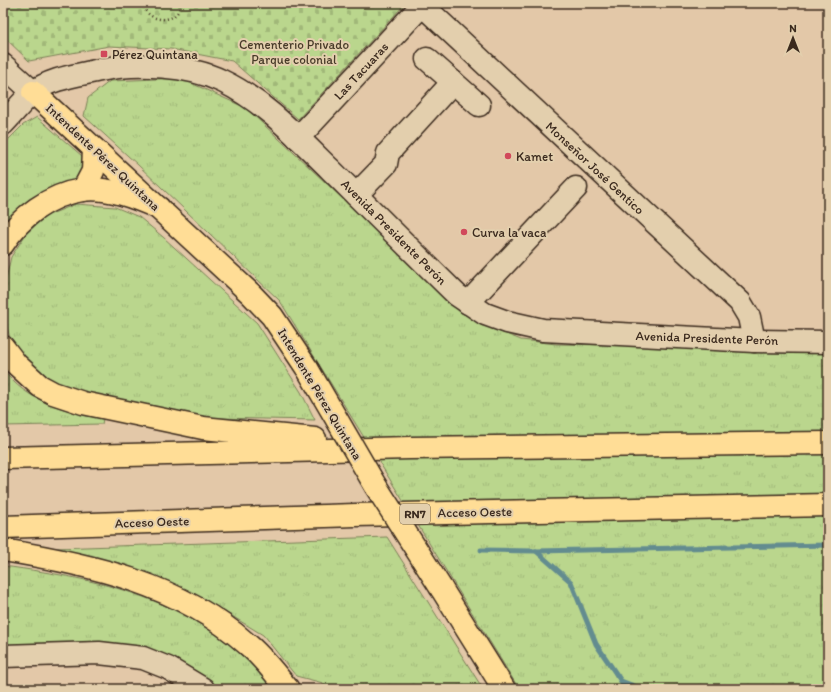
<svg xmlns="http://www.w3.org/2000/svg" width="831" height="692" viewBox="0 0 831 692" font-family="Itim,sans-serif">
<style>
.grass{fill:url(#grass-tufts);stroke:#7a8056}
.cemetery{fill:url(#cemetery-stones);stroke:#7a8056}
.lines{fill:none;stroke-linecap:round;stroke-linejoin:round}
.stream{stroke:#638c8f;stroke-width:5}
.minor-casing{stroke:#3b2a1e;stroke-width:25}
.major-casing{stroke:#3b2a1e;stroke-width:25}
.highway-casing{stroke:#3b2a1e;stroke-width:25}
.path{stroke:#3b2a1e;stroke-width:2.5;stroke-dasharray:1 3;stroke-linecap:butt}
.minor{stroke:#e3cfad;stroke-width:22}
.major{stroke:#ffdd96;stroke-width:22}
.highway{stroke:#ffdd96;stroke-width:22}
.major-bridge-casing{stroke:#3b2a1e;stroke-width:25;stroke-linecap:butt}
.major-bridge{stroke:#ffdd96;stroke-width:22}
.poi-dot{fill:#d1495b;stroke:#e3cfad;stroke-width:1.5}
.labels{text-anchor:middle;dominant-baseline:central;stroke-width:4;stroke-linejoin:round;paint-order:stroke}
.shield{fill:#e3cfad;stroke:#6d5c49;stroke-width:1}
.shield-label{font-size:12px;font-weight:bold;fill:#3b2a1e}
.park-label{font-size:13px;fill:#483b29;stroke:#e3cfad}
.poi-label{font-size:13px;fill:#3b2a1e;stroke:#e3cfad;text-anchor:start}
.street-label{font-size:13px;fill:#3b2a1e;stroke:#e3cfad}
</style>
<defs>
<pattern id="grass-tufts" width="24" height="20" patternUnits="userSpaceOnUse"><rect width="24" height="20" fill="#bad68d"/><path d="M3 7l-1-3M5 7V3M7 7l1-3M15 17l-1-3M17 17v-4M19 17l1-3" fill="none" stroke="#a1b879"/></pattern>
<pattern id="cemetery-stones" width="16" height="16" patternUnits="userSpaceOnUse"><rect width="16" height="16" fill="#bad68d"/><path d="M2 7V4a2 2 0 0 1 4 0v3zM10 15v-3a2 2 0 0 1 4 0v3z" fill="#a1b879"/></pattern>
</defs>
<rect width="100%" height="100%" fill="#e3c8a8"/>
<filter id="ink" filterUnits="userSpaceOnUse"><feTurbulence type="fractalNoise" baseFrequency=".025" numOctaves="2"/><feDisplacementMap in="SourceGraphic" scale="8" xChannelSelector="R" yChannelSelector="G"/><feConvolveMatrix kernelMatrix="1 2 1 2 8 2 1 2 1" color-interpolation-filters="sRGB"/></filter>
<g filter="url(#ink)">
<g class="grass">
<polygon points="180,78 246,108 455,304 496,330 521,340 556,344 828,349 828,689 519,689 280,301 138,165 84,116 88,98 110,81"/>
<path d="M 37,117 L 82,156 C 91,184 22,217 3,229 L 3,145 L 23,125 Z"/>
<polygon points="76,204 115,207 139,217 163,237 257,323 301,392 315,420 214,418 143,407 58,385 24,361 10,338 3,313 6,279 11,257 26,234 46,216"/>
<path d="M 3,369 C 25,402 68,411 103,419 L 102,424 L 3,426 Z"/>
<polygon points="387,537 483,689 327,689 323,683 296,676 263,635 204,599 154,578 55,551 55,548"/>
<path d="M 3,566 C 109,580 203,602 274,689 L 220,689 L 199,675 L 3,645 Z"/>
</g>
<polygon class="cemetery" points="3,3 403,3 405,4 298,119 232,61 171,49 109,46 29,61 3,36"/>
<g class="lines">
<g class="stream">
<polyline points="481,550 536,551 828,545"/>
<polyline points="536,551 571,582 596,644 621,681 642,689"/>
<polyline points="621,681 624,689"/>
</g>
<defs>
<g id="minor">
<polyline points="420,3 740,302 749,317 754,341"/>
<polyline points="427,59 479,105"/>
<polyline points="3,65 33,92"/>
<path d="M 3,124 C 13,114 22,102 32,93 C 50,78 79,75 100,70 C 136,62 189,65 222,81 C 264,101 297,137 330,169 C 372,211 414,253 457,295 L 485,314 L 507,322 L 543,330 L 754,341 L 828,342"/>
<polyline points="298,138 424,3"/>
<polyline points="356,195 386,164 388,153 453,82"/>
<polyline points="468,303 576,188"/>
<polyline points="3,656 99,653 143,658 168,668 203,689"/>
</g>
<g id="major">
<polyline points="33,92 251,294 272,316 308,370"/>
<polyline points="441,588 504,689"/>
</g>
<g id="highway">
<polyline points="83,190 93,171 94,149"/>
<path d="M 3,244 C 20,217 49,195 82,190 C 107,186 136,198 159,208"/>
<polyline points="3,347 16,364 40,386 53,393 83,403 203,428 315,439"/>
<polyline points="3,458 410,448 828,443"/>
<polyline points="3,527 355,515 828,505"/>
<path d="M 3,550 C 90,564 180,584 247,644 C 263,657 275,674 288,689"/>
</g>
</defs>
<use href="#minor" class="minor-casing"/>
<use href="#major" class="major-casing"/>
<use href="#highway" class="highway-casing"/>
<path class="path" d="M 143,3 C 145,24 181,25 180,3"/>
<use href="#minor" class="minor"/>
<use href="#major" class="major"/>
<use href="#highway" class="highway"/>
<defs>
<polyline id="major-bridge" points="308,370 375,485 441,588"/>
</defs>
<use href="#major-bridge" class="major-bridge-casing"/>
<use href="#major-bridge" class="major-bridge"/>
</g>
</g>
<g class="poi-dot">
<rect x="100" y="50" width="8" height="8" rx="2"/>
<circle cx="508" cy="156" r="4"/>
<circle cx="464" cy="232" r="4"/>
</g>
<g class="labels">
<rect class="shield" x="400" y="504" width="30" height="20" rx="3"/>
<g class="shield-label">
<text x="415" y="514">RN7</text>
</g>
<g class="park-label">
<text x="294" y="44">Cementerio Privado<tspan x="294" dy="15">Parque colonial</tspan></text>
</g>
<g class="poi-label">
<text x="112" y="54">Pérez Quintana</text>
<text x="516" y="156">Kamet</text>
<text x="472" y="232">Curva la vaca</text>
</g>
<g class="street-label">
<text transform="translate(361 71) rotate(-47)">Las Tacuaras</text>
<text transform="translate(103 157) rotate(43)">Intendente Pérez Quintana</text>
<text transform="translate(595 168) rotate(43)">Monseñor José Gentico</text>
<text transform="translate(394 232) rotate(45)">Avenida Presidente Perón</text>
<text transform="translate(707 338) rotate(2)">Avenida Presidente Perón</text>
<text transform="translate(320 394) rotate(59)">Intendente Pérez Quintana</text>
<text transform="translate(475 512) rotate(-1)">Acceso Oeste</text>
<text transform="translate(152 522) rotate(-2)">Acceso Oeste</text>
</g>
</g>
<rect width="831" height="692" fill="none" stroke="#e3cfad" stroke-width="16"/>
<rect x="8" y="8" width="815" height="676" fill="none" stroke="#3b2a1e" stroke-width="1.5" filter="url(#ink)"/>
<g transform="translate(793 38)" stroke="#e3cfad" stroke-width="3" paint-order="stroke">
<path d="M0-3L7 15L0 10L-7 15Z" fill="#3b2a1e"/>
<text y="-6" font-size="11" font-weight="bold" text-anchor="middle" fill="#3b2a1e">N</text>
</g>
</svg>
